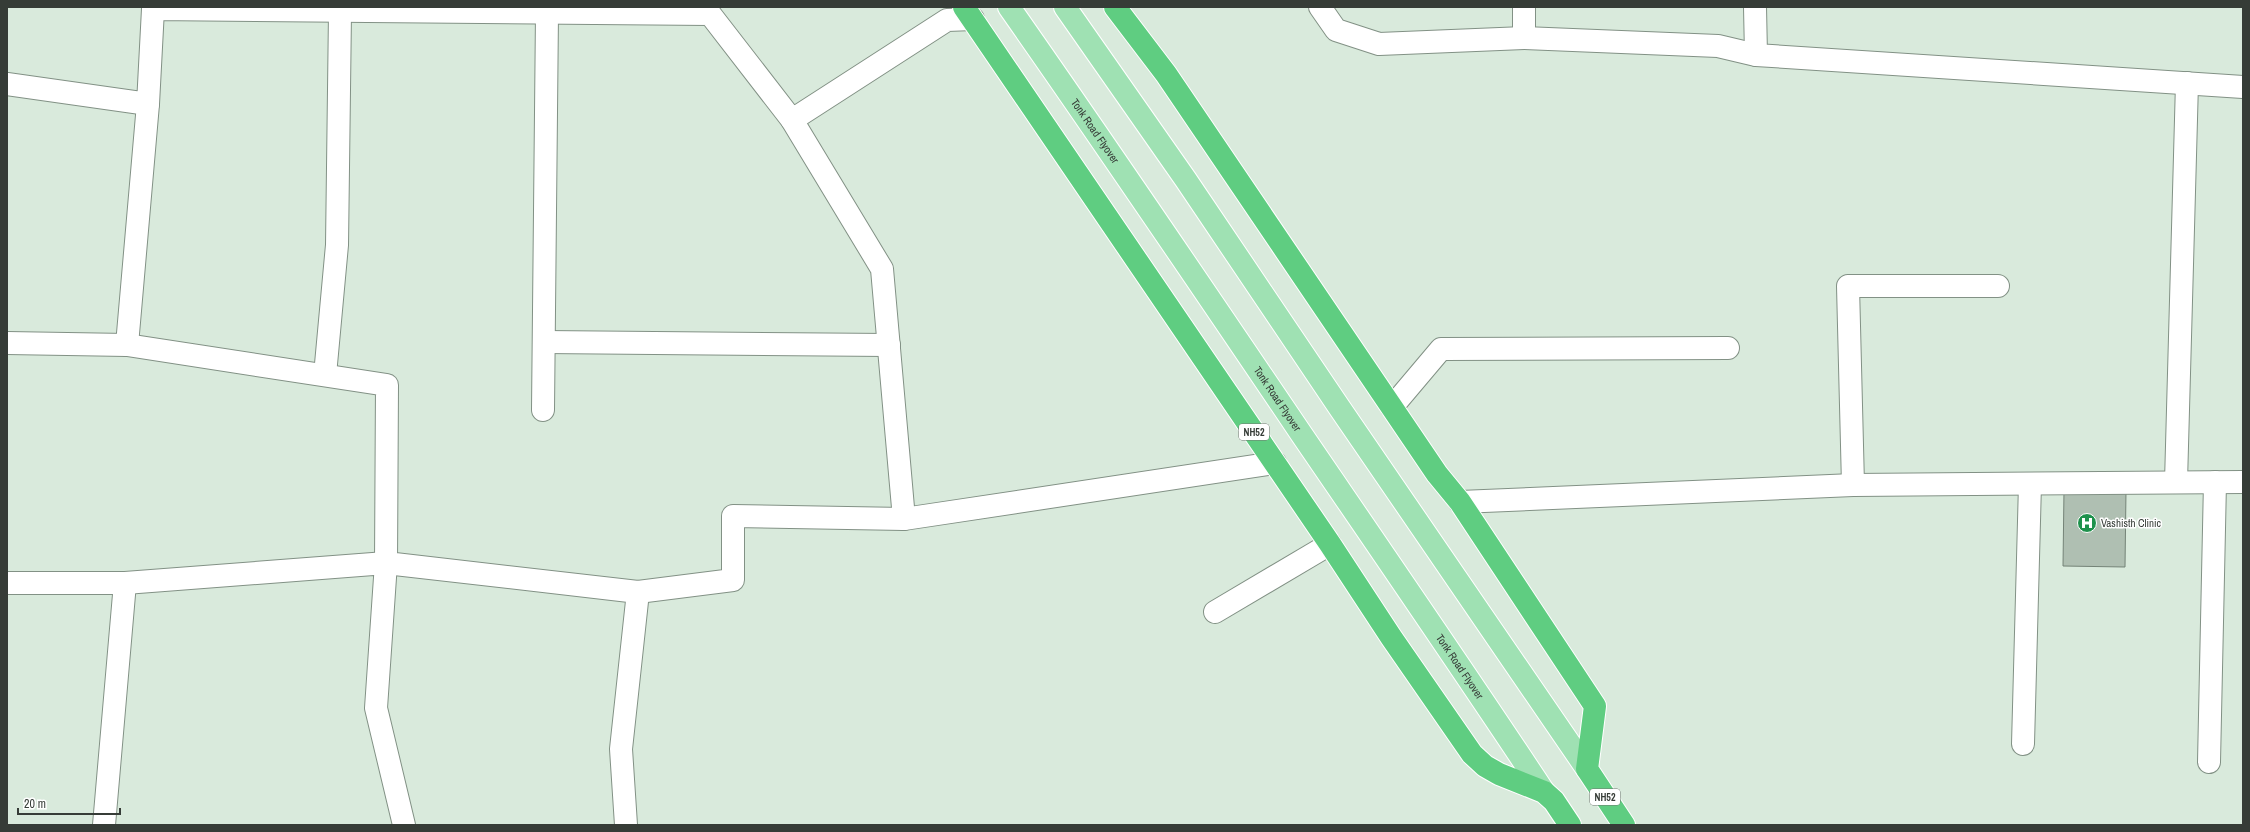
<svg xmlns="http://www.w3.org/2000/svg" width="2250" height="832" viewBox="0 0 2250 832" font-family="'Archivo Narrow',sans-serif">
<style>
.building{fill:#afbfb2;stroke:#748377}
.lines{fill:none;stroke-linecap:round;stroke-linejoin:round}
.minor-casing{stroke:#829185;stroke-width:24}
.major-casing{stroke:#fff;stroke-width:24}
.highway-casing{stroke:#fff;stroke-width:24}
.minor{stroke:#fff;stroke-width:22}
.major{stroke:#9fe1b3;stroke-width:22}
.highway{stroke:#5fcd81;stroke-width:22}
.labels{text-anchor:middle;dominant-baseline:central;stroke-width:3;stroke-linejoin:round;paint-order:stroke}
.shield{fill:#fff;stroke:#727673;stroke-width:1}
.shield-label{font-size:10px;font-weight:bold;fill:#363c37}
.street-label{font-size:11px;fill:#363c37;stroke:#fff}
.poi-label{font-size:11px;fill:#363c37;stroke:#fff;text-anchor:start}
</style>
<rect width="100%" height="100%" fill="#d9eadc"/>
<polygon class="building" points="2064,490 2126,491 2125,567 2063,566"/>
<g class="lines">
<defs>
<g id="minor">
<polyline points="1320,7 1336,30 1379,44 1524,38 1718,46 1756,55"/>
<polyline points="1524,7 1524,38"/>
<polyline points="1755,7 1756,55 2243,87"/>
<polyline points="7,84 148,104 153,9 710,14 792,120 947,20 973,19"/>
<polyline points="792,120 882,269 904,519"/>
<polyline points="544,342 889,345"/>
<polyline points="7,343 127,345 148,104"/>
<polyline points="127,345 387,385 386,563 638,592 621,749 626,825"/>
<polyline points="325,375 337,245 340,12"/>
<polyline points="1392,407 1441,349 1728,348"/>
<polyline points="543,410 547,13"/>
<polyline points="2176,482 2187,83"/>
<polyline points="1853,485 1848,286 1998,286"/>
<polyline points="1460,502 1853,485 2243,482"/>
<polyline points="7,583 125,583 386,563 376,708 404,825"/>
<polyline points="638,592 733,580 733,516 904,519 1275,463"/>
<polyline points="1215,612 1330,544"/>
<polyline points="2023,744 2030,484"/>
<polyline points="2209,762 2215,482"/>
<polyline points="104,825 125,583"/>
</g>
<g id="major">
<path id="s1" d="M 1009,7 C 1108,148 1204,290 1300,432 C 1382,552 1464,671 1544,792"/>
<polyline points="1065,7 1186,180 1339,407 1587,769"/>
</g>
<g id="highway">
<polyline points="964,7 1330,544 1391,637 1472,754 1485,766 1499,774 1544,792 1554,801 1570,825"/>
<polyline points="1115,7 1166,74 1437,474 1460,502 1595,706 1587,769 1624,825"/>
</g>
</defs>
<use href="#minor" class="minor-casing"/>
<use href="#major" class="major-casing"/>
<use href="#highway" class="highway-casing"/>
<use href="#minor" class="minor"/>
<use href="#major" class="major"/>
<use href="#highway" class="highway"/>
</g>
<defs>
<symbol id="hospital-disc" viewBox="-11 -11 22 22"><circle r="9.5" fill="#1e914c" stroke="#fff"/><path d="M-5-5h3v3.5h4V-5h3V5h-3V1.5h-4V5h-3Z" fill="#fff"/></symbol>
</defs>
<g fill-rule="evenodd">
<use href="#hospital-disc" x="2076" y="512" width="22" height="22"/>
</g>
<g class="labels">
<g class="shield">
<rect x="1239" y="424" width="30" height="16" rx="3"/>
<rect x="1590" y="789" width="30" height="16" rx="3"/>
</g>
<g class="shield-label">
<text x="1254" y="432">NH52</text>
<text x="1605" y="797">NH52</text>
</g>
<g class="street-label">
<text stroke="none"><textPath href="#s1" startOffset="151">Tonk Road Flyover</textPath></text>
<text stroke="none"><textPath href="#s1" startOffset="475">Tonk Road Flyover</textPath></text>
<text stroke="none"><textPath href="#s1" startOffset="799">Tonk Road Flyover</textPath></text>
</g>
<g class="poi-label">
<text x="2101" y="523">Vashisth Clinic</text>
</g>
</g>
<rect width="2250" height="832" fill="none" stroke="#363c37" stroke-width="16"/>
<path d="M18 808v6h102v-6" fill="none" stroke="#363c37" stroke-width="2"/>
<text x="24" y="808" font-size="12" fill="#363c37" stroke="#ffffff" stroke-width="3" paint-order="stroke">20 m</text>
</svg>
